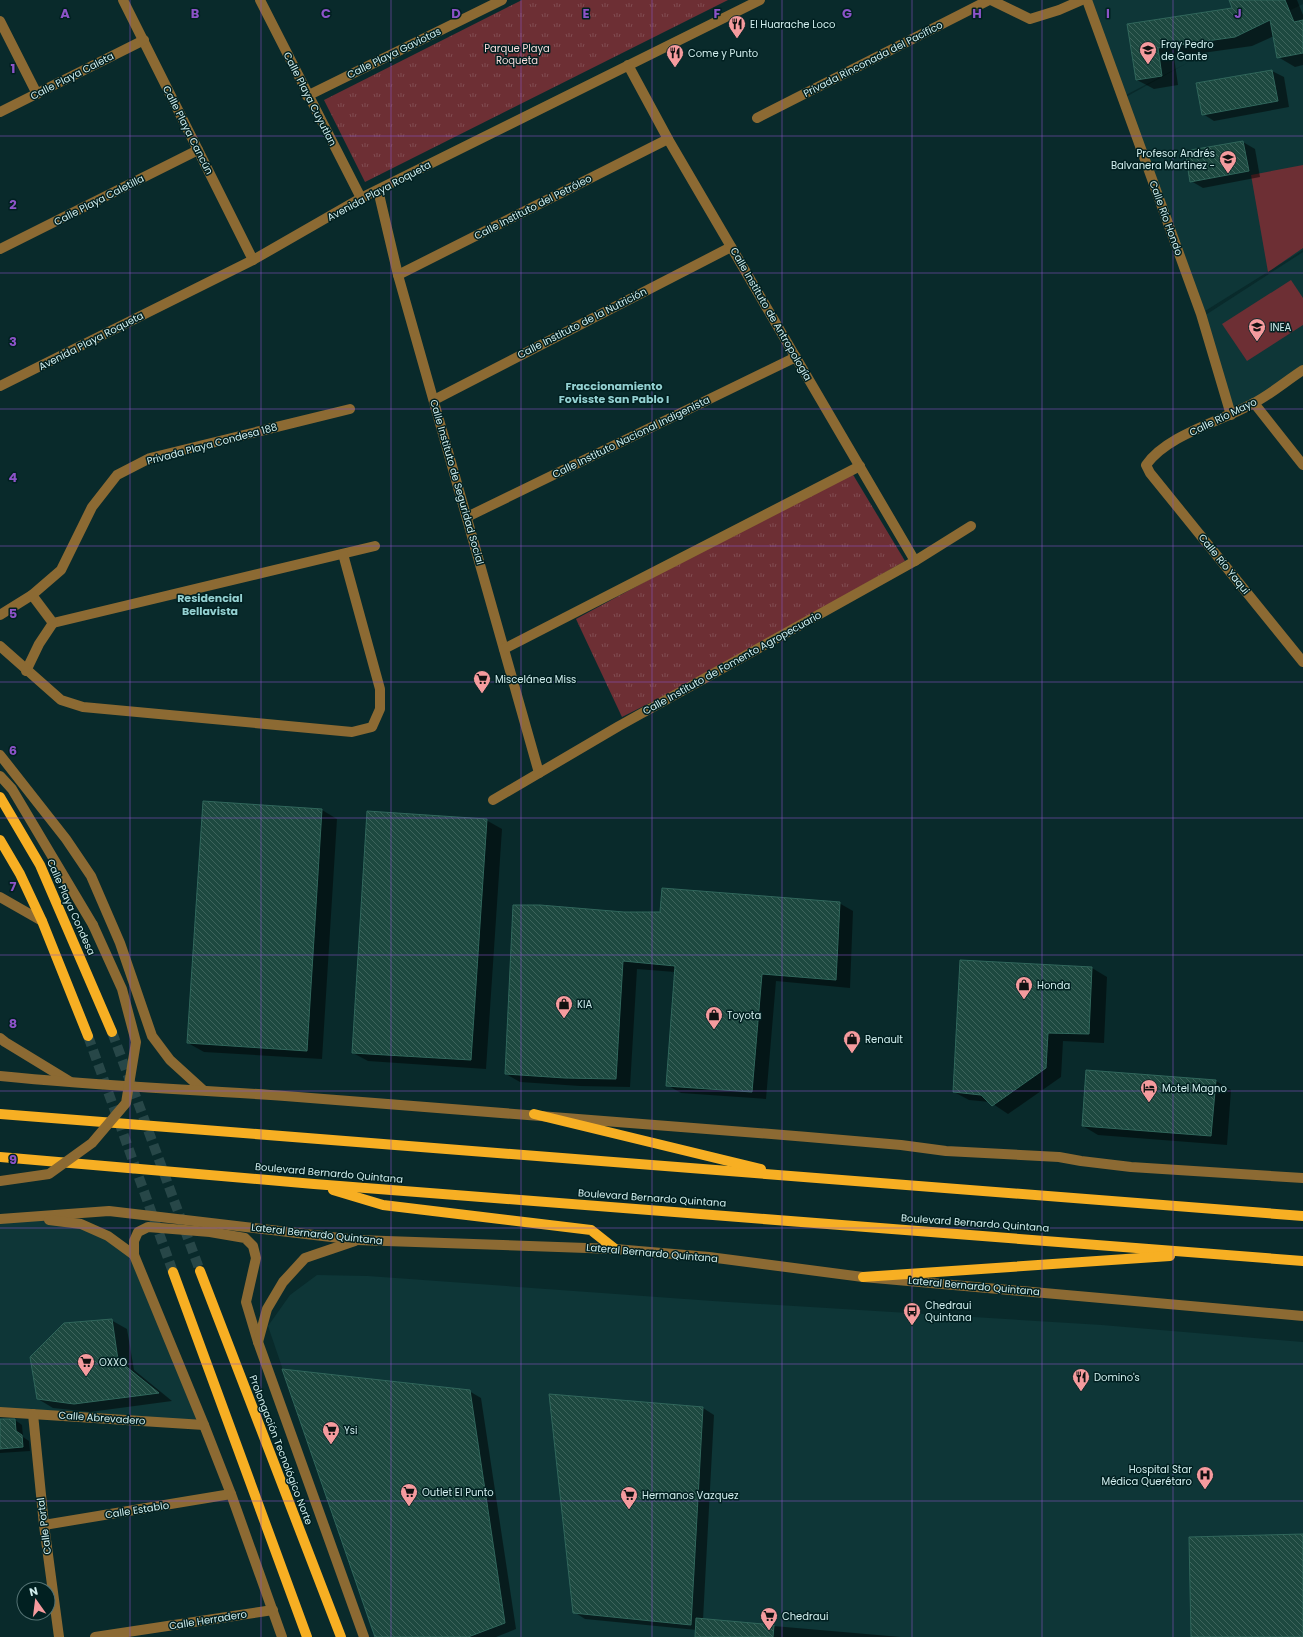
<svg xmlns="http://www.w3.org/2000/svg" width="1303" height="1637" viewBox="0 0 1303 1637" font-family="Poppins,sans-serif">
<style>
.built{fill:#0e3637}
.park{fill:url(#park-tufts)}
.pitch{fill:#6d2f34}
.shadow{fill:#0007}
.building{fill:url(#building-back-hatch);stroke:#30665b}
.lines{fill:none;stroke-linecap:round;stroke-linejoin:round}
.major-tunnel{stroke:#274748;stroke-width:10;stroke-dasharray:10 5;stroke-linecap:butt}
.minor{stroke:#8c6a33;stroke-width:10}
.major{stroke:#f7af23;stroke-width:10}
.minor-bridge{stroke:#8c6a33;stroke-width:10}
.grid{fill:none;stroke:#8c53c8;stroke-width:1;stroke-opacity:0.55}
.labels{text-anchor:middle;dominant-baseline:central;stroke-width:3;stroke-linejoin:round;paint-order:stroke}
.poi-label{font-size:10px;fill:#d1eeee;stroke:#012021;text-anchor:start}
.park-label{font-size:10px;fill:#f7dada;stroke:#012021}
.street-label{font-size:10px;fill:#d1eeee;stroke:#012021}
.neighbourhood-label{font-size:11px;font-weight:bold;fill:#94d1d2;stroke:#012021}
.grid-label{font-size:13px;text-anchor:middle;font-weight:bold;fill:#8c53c8;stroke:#012021;stroke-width:3;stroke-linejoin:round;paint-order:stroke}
</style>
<defs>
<pattern id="park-tufts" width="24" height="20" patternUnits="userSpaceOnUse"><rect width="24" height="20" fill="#6d2f34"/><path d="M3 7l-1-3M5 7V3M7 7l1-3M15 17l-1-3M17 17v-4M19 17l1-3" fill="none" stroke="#814d52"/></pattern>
<pattern id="building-back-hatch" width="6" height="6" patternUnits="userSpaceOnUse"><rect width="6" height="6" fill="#1d4940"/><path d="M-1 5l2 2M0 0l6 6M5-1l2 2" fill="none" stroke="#3d645c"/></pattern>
</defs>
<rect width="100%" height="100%" fill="#092a2b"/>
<g class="built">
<polygon points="1090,0 1229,0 1241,34 1303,4 1303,250 1205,311 1124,98 1189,62 1124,96"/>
<polygon points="1303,252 1303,368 1232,413 1204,316"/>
<polygon points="27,1217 81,1224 134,1255 204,1425 0,1412 0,1219"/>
<polygon points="317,1275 368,1276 713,1301 1102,1325 1303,1342 1303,1637 374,1637 268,1326 290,1295"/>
</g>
<g class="park">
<polygon points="522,0 728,0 365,182 324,100"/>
<polygon points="852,473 905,561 707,674 622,717 576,619 724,539"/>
</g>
<g class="pitch">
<polygon points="1303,165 1303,248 1268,272 1251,175"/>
<polygon points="1291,280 1303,298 1303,325 1247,361 1222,324"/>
</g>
<g class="shadow">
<polygon points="1230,0 1297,0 1303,15 1303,65 1295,67 1278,57 1274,36 1252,46 1174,57 1178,85 1154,89 1137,80 1128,25 1233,9"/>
<polygon points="1272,71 1284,77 1289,107 1214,121 1203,114"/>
<polygon points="1243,142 1255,149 1260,177 1203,188 1191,181 1186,152"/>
<polygon points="204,802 322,810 337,819 322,1059 204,1052 188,1043"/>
<polygon points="486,820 502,829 486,1069 368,1061 353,1053"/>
<polygon points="839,903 853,911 850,988 776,981 766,1099 681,1093 667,1085 675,972 637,969 630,1087 580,1086 520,1082 506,1074 624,913 660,913"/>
<polygon points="1092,968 1107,977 1104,1043 1063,1041 1061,1077 1008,1114 990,1102 969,1100 954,1092"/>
<polygon points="1216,1081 1231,1090 1227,1145 1098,1135 1083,1126"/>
<polygon points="111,1320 127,1329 134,1370 172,1401 90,1412 53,1408 38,1399"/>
<polygon points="469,1391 481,1398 516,1629 496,1637 376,1637"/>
<polygon points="703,1408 714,1415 703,1620 901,1637 696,1637 697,1630 585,1619 574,1612"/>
<polygon points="0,1419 15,1420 22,1425 23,1437 29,1441 30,1451 0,1453"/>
</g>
<g class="building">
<polygon points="1229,0 1285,0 1294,22 1303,20 1303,53 1277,58 1270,20 1235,37 1158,48 1162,76 1136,80 1127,24 1232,8"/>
<polygon points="1272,70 1278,101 1202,115 1196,83"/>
<polygon points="1243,141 1249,171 1190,182 1185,151"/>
<polygon points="203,801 322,809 307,1051 187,1043"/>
<polygon points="367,811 487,819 471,1060 352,1053"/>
<polygon points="662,888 840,902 836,980 762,974 752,1092 666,1086 675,966 623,961 616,1079 565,1078 505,1074 513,905 540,905 624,912 660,912"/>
<polygon points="960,960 1092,967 1089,1034 1048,1033 1046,1068 992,1106 981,1095 953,1092"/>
<polygon points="1086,1070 1216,1080 1211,1136 1082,1126"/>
<polygon points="112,1319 118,1360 159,1393 74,1404 37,1399 30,1357 64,1323"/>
<polygon points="282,1369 470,1390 505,1623 468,1637 375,1637"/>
<polygon points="549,1394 703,1407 691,1625 573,1613"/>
<polygon points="0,1419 15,1419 16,1431 22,1435 23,1447 0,1449"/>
<polygon points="1303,1534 1303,1637 1191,1637 1189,1537"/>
<polygon points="696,1618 774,1625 773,1637 695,1637"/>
</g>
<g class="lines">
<g class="major-tunnel">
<polyline points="112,1032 200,1271"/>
<polyline points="88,1036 173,1272"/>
</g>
<g class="minor">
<polyline points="123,0 253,260"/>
<polyline points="260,0 361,198"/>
<polyline points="991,0 1030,19 1059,10 1082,0"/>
<polyline points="1087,0 1201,314 1231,415"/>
<polyline points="0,21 37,94"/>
<polyline points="628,65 668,139 915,561"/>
<polyline points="307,96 502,0"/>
<polyline points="0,112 144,40"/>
<polyline points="757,118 989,0"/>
<polyline points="378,190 398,275 539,773"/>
<polyline points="0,249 198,150"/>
<polyline points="398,275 668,139"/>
<path d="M 1303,370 C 1286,381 1270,395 1252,404 C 1219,422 1167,435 1146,465 L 1150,473 L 1303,662"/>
<polyline points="0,386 253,260 361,198 760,0"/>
<polyline points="434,400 731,247"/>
<polyline points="1254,403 1303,465"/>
<polyline points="467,517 796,357"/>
<polyline points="32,595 53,623 375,546"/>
<polyline points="0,615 32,595 61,570 92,507 117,475 150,458 350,409"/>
<polyline points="0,646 61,700 83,707 352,732 372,727 380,709 380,689 343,554"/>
<polyline points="504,649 860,466"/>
<polyline points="26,671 39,644 53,623"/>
<polyline points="0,755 66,839 91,876 120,943 152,1036 170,1060 203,1090"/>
<polyline points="0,776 12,789 93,925"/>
<polyline points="493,800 619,726 915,561 971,526"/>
<polyline points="0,897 42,921"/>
<polyline points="0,1038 5,1042 69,1081"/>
<path d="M 0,1076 C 95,1086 190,1089 285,1096 C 491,1111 696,1127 901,1145 L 946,1151 L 1059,1157 L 1081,1161 L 1131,1167 L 1303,1178"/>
<polyline points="0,1219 109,1211 357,1240 615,1249 709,1257 863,1277 1303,1316"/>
<polyline points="49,1220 81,1224 108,1236 134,1255 204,1425 231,1494 282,1637"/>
<polyline points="134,1255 134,1241 138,1232 148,1227 210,1232 245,1238 253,1246 256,1258 246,1302 258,1342 364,1637"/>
<polyline points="258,1342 267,1309 283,1282 305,1258 355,1241"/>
<polyline points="0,1412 204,1425"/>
<polyline points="33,1414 44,1525 59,1637"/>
<polyline points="44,1525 231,1494"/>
<polyline points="95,1637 273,1610"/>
</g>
<g class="major">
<polyline points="0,797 40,865 112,1032"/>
<polyline points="0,840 20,874 42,921 88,1036"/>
<polyline points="0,1114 1303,1216"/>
<polyline points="534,1114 761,1169"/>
<polyline points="0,1157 314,1184 1303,1261"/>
<polyline points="333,1190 383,1205 591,1230 615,1249"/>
<polyline points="200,1271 341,1637"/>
<polyline points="173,1272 307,1637"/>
<polyline points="863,1277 1170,1256"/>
</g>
<polyline class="minor-bridge" points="0,1181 49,1174 92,1143 126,1103 136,1042 122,989 93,925"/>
</g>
<path class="grid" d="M 130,0 L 130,1637M 261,0 L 261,1637M 391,0 L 391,1637M 521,0 L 521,1637M 652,0 L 652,1637M 782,0 L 782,1637M 912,0 L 912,1637M 1042,0 L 1042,1637M 1173,0 L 1173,1637M 0,136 L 1303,136M 0,273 L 1303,273M 0,409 L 1303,409M 0,546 L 1303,546M 0,682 L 1303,682M 0,818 L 1303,818M 0,955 L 1303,955M 0,1091 L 1303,1091M 0,1228 L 1303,1228M 0,1364 L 1303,1364M 0,1501 L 1303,1501"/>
<defs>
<symbol id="restaurant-pin" viewBox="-11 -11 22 30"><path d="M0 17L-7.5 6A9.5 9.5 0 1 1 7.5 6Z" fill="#f59b9e" stroke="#012021"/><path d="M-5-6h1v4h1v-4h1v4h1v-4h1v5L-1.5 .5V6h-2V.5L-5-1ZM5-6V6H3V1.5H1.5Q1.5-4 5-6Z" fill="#111"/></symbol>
<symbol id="school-pin" viewBox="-11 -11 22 30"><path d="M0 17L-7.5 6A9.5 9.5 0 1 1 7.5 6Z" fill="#f59b9e" stroke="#012021"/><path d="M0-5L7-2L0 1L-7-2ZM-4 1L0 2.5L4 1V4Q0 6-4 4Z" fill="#111"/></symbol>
<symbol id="supermarket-pin" viewBox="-11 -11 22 30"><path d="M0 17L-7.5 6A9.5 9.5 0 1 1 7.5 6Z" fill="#f59b9e" stroke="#012021"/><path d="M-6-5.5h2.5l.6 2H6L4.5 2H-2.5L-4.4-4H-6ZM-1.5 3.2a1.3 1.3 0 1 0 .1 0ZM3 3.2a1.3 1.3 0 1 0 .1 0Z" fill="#111"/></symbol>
<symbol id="shop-pin" viewBox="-11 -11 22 30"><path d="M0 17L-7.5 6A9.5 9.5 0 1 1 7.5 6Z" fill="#f59b9e" stroke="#012021"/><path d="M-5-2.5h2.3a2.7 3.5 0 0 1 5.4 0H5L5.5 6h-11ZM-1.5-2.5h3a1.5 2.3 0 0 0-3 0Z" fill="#111"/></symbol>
<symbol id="hotel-pin" viewBox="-11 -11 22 30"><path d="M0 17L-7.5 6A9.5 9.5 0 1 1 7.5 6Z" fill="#f59b9e" stroke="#012021"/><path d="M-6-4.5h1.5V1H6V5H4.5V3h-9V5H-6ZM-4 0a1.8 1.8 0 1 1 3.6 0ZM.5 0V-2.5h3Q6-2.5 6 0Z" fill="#111"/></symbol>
<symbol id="bus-pin" viewBox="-11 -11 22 30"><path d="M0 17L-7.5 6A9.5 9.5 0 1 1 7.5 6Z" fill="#f59b9e" stroke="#012021"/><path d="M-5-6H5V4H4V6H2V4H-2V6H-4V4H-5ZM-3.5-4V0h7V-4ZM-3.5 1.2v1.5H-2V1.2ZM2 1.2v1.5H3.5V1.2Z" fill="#111"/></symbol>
<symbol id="hospital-pin" viewBox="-11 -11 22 30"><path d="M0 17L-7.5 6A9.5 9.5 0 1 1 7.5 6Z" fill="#f59b9e" stroke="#012021"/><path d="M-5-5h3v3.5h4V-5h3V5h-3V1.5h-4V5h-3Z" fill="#111"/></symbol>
</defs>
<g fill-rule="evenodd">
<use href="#restaurant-pin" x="727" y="14" width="20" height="27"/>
<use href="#school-pin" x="1138" y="40" width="20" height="27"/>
<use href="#restaurant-pin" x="665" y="43" width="20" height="27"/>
<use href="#school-pin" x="1218" y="149" width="20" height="27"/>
<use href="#school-pin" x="1247" y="317" width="20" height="27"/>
<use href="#supermarket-pin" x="472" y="669" width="20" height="27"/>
<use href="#shop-pin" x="1014" y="975" width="20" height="27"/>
<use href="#shop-pin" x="554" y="994" width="20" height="27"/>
<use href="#shop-pin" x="704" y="1005" width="20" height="27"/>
<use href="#shop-pin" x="842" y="1029" width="20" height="27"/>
<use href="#hotel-pin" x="1139" y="1078" width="20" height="27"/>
<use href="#bus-pin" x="902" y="1301" width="20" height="27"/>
<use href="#supermarket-pin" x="76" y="1352" width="20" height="27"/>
<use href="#restaurant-pin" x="1071" y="1367" width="20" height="27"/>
<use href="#supermarket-pin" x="321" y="1420" width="20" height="27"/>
<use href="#hospital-pin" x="1195" y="1465" width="20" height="27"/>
<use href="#supermarket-pin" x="399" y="1482" width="20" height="27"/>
<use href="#supermarket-pin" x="619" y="1485" width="20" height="27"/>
<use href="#supermarket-pin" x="759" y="1606" width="20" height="27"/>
</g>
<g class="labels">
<g class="poi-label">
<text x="750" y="24">El Huarache Loco</text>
<text x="1161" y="44">Fray Pedro<tspan x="1161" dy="12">de Gante</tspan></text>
<text x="688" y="53">Come y Punto</text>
<text x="1215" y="153" text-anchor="end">Profesor Andrés<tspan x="1215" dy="12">Balvanera Martinez -</tspan></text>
<text x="1270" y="327">INEA</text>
<text x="495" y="679">Miscelánea Miss</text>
<text x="1037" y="985">Honda</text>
<text x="577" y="1004">KIA</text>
<text x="727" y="1015">Toyota</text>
<text x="865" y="1039">Renault</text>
<text x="1162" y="1088">Motel Magno</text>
<text x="925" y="1305">Chedraui<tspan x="925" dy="12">Quintana</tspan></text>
<text x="99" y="1362">OXXO</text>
<text x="1094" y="1377">Domino's</text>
<text x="344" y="1430">Ysi</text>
<text x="1192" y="1469" text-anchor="end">Hospital Star<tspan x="1192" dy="12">Médica Querétaro</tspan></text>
<text x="422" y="1492">Outlet El Punto</text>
<text x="642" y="1495">Hermanos Vazquez</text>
<text x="782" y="1616">Chedraui</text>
</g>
<g class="park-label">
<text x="517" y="48">Parque Playa<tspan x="517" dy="12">Roqueta</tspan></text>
</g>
<g class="street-label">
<text transform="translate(394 53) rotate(-26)">Calle Playa Gaviotas</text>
<text transform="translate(873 59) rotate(-27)">Privada Rinconada del Pacífico</text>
<text transform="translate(72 76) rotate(-27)">Calle Playa Caleta</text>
<text transform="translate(310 99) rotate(63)">Calle Playa Cuyutlan</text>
<text transform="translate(188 130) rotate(63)">Calle Playa Cancún</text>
<text transform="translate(379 191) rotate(-28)">Avenida Playa Roqueta</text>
<text transform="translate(99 200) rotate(-27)">Calle Playa Caletilla</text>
<text transform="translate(533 207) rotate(-27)">Calle Instituto del Petróleo</text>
<text transform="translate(1166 218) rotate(70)">Calle Río Hondo</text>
<text transform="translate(771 314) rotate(60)">Calle Instituto de Antropología</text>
<text transform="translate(582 323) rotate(-27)">Calle Instituto de la Nutrición</text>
<text transform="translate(91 341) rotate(-27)">Avenida Playa Roqueta</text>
<text transform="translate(1223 417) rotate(-26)">Calle Río Mayo</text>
<text transform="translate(631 437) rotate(-26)">Calle Instituto Nacional Indigenista</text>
<text transform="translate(212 444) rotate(-15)">Privada Playa Condesa 188</text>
<text transform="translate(457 482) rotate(74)">Calle Instituto de Seguridad Social</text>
<text transform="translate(1224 564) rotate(51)">Calle Río Yaqui</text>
<text transform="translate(732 663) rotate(-29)">Calle Instituto de Fomento Agropecuario</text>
<text transform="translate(71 907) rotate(66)">Calle Playa Condesa</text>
<text transform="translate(329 1173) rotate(5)">Boulevard Bernardo Quintana</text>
<text transform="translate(652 1198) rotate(4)">Boulevard Bernardo Quintana</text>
<text transform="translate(975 1223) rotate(4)">Boulevard Bernardo Quintana</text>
<text transform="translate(317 1234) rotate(6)">Lateral Bernardo Quintana</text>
<text transform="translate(652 1253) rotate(5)">Lateral Bernardo Quintana</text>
<text transform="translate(974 1286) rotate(5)">Lateral Bernardo Quintana</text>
<text transform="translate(102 1418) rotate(4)">Calle Abrevadero</text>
<text transform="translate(281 1450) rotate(69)">Prolongación Tecnológico Norte</text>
<text transform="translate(137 1510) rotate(-9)">Calle Establo</text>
<text transform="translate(44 1526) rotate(-97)">Calle Portal</text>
<text transform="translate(208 1620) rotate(-9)">Calle Herradero</text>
</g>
<g class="neighbourhood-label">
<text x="614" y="386">Fraccionamiento<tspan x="614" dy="13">Fovisste San Pablo I</tspan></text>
<text x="210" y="598">Residencial<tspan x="210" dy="13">Bellavista</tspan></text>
</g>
</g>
<g class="grid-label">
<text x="65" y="18">A</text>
<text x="195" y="18">B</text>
<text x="326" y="18">C</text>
<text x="456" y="18">D</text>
<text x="586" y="18">E</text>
<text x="717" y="18">F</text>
<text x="847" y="18">G</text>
<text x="977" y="18">H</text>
<text x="1108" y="18">I</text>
<text x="1238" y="18">J</text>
<text x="13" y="73">1</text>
<text x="13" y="209">2</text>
<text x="13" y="346">3</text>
<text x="13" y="482">4</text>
<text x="13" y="618">5</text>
<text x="13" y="755">6</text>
<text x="13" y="891">7</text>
<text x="13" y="1028">8</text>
<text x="13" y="1164">9</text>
</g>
<g transform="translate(36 1601) rotate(346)"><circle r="19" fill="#012021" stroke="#547273"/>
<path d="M0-3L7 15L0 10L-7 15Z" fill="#f59b9e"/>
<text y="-6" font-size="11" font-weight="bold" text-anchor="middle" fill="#d1eeee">N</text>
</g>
</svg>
